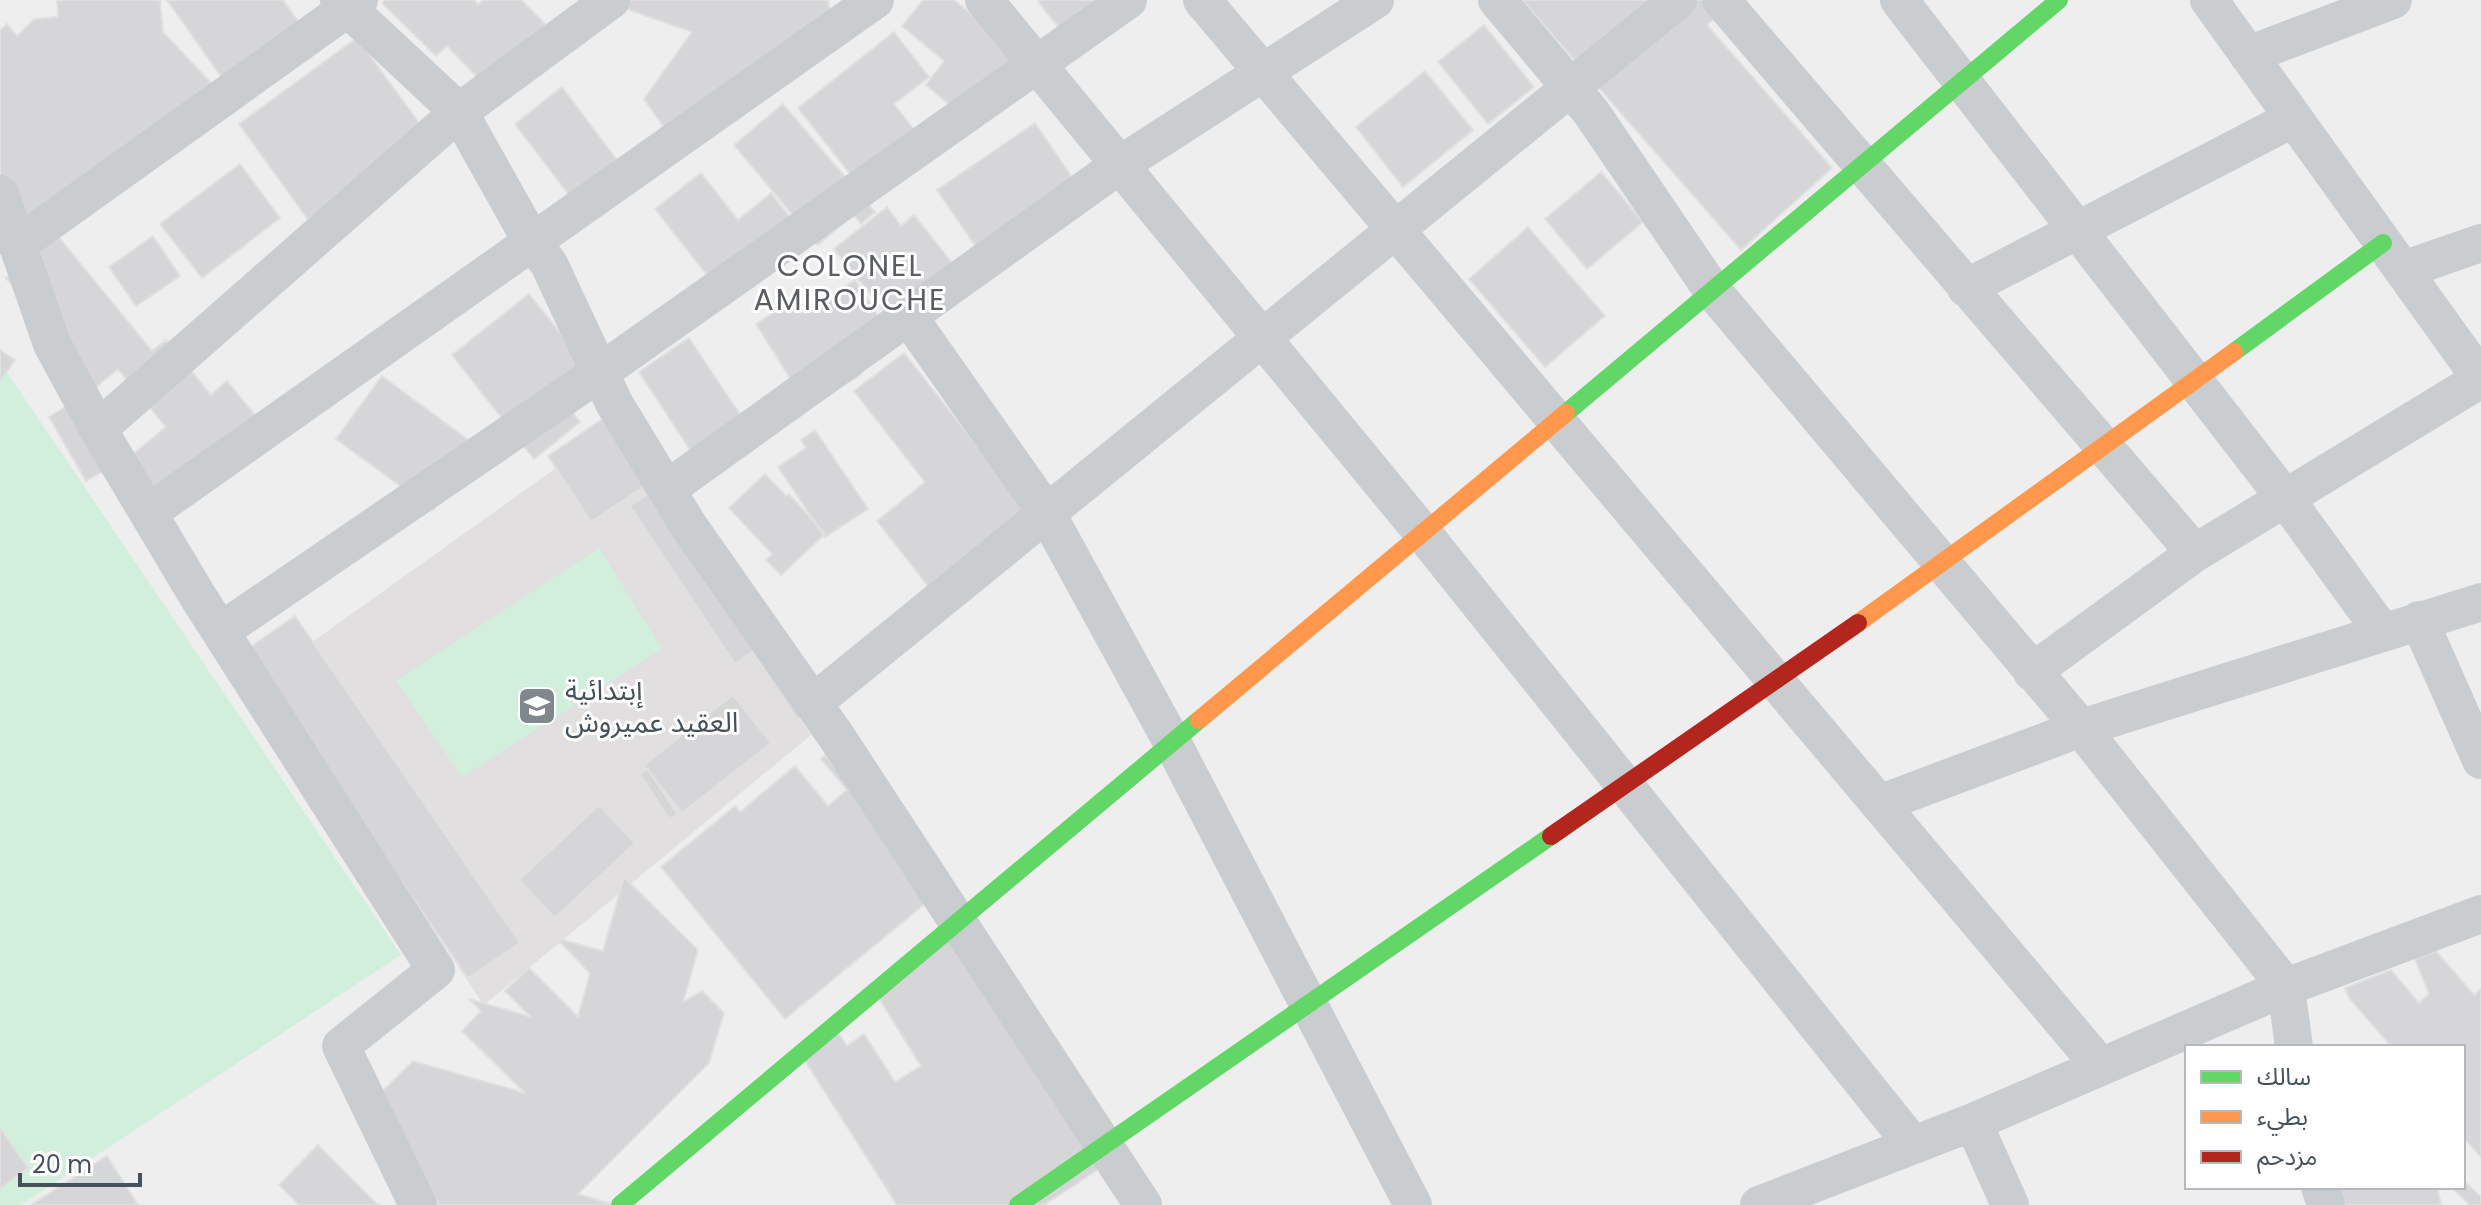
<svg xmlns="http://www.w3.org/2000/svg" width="2481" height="1205" viewBox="0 0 2481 1205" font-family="Poppins,'Noto Sans Arabic',sans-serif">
<rect width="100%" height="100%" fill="#efeeee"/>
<!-- education -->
<path fill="#e1dfe0" d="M 608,431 L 811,735 L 484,1005 L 263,677 Z"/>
<!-- green -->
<path fill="#d1efdc" d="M 2,365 L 401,955 L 21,1205 L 0,1205 L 0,366 Z
M 599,548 L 662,649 L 462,777 L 396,681 Z"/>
<!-- building -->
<path fill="#d6d6d8" stroke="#e0e0e1" stroke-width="2" d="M 57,0 L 160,0 L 163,32 L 213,85 L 75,217 L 0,219 L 0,30 L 7,24 L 17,36 L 34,19 L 58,17 Z
M 167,0 L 283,0 L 302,27 L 225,82 Z
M 385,0 L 474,0 L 478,5 L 483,0 L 521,0 L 549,28 L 489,89 L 447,46 L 436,56 L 382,3 Z
M 602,0 L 828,0 L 835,39 L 679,149 L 644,99 L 692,32 Z
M 923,0 L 954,0 L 1025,58 L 972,123 L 926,85 L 944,61 L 902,26 Z
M 1037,0 L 1103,0 L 1062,32 Z
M 1522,0 L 1727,0 L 1731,4 L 1707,25 L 1832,168 L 1741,250 Z
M 1484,25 L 1534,87 L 1488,124 L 1438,62 Z
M 894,32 L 929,77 L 894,104 L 927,146 L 866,194 L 798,108 Z
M 357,38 L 428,135 L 309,221 L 239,124 Z
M 1425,71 L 1473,130 L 1403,187 L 1356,127 Z
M 562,87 L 632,180 L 585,216 L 515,124 Z
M 783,104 L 875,212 L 861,224 L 853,214 L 818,245 L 734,145 Z
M 1035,123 L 1087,199 L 989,266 L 937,190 Z
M 240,164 L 280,218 L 202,278 L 160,224 Z
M 1601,172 L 1643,222 L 1587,269 L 1545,219 Z
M 701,173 L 738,220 L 771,193 L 807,239 L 729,303 L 655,209 Z
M 887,207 L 901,226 L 914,215 L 973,289 L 908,341 L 834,249 Z
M 1528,227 L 1605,316 L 1545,367 L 1469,279 Z
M 57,235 L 152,351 L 166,340 L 211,395 L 227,381 L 268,431 L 158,523 L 114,470 L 166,427 L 118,369 L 95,388 L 6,278 Z
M 153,236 L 180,276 L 136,306 L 109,267 Z
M 855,280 L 891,336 L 853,361 L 861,374 L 809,408 L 756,324 L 795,299 L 804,313 Z
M 529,294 L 598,380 L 567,405 L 580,422 L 534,459 L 452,355 Z
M 689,338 L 757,440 L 706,474 L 639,372 Z
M 0,350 L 15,360 L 0,381 Z
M 904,353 L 1044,531 L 946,609 L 877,521 L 925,482 L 854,391 Z
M 382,376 L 479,448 L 433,510 L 336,439 Z
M 86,394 L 124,459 L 86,481 L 49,417 Z
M 604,418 L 648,484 L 591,522 L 548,456 Z
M 815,430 L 868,509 L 825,537 L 778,467 L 806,448 L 801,440 Z
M 765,474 L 786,496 L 789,494 L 825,534 L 781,575 L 766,560 L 772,554 L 729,508 Z
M 667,481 L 817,707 L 797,719 L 752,652 L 735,664 L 630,506 Z
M 295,616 L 520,943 L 468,978 L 243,652 Z
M 733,695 L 771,743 L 682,813 L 644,765 Z
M 825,755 L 938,893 L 785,1019 L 661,867 L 735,806 L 740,812 L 795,766 L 828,806 L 847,790 L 821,759 Z
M 648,769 L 677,814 L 669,819 L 640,774 Z
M 599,805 L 635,843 L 555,918 L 519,880 Z
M 624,877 L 698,950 L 683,1002 L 702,991 L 724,1013 L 709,1063 L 578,1194 L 615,1205 L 439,1205 L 377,1097 L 413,1061 L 525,1093 L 462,1031 L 481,1011 L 469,999 L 531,1017 L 505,991 L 529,968 L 578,1017 L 590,973 L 556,938 L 603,951 Z
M 951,937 L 1099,1169 L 1044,1205 L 897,1205 L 800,1053 L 836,1029 L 847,1046 L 864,1034 L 895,1082 L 921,1066 L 878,997 Z
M 2436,951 L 2474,995 L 2481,989 L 2481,1157 L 2463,1137 L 2463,1047 L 2392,1047 L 2349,998 L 2345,988 L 2391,970 L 2419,1003 L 2429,994 L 2415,959 Z
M 0,1128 L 28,1168 L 0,1189 Z
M 318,1145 L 378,1205 L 299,1205 L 279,1185 Z
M 107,1156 L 138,1205 L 31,1205 Z
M 2463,1180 L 2481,1197 L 2481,1205 L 2470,1205 L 2451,1187 L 2463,1187 Z
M 2333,1187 L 2442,1187 L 2438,1191 L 2441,1205 L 2337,1205 Z"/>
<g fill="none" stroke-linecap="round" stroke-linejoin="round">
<!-- street -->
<path stroke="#cacdcf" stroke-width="38" d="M 339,0 L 459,112 L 532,242 L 549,264 L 614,403 L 688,525 L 836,736 L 1143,1205
M 984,0 L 1422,532 L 1913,1145
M 1202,0 L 2101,1067
M 1497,0 L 1591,112 L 1712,290 L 2081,728 L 2286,987 L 2294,1047
M 1721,0 L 2195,553
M 1899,0 L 2285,498 L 2383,633
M 2209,0 L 2481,379
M 2248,55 L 2393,0
M 0,194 L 52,344 L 98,429 L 197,595 L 436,970 L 341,1046 L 418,1205
M 17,245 L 359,0
M 2403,270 L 2481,243
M 1966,288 L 2294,118
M 908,316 L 1046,512 L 1172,742 L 1413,1205
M 98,429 L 459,112 L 611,0
M 667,489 L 1118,166 L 1375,0
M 148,513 L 875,0
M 2419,620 L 2481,760
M 221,631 L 599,373 L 1128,0
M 2032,672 L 2195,553 L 2481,379
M 813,703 L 1678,0
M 1879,804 L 2081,728 L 2481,602
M 1973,1122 L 2010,1205
M 2320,1187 L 2326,1205
M 1759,1205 L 1973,1122 L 2286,987 L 2481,914"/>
<!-- fast -->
<path stroke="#63d668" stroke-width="18" d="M 2234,352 L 2383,243
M 1566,413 L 2059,0
M 620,1205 L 1199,720
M 1018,1205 L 1551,836"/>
<!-- slow -->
<path stroke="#ff974d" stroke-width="18" d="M 1858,623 L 2234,352
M 1199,720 L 1566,413"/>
<!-- jam -->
<path stroke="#b3261e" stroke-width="18" d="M 1551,836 L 1858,623"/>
</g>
<!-- icons -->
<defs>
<g id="school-square" transform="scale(2)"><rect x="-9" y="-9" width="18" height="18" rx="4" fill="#80888e" stroke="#fff"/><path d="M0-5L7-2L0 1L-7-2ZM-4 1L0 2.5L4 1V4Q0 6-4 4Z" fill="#fff"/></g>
</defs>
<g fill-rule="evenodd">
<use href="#school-square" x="537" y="706"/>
</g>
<g text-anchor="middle" stroke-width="6" stroke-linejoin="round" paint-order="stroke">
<!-- poi labels -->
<g font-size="28" fill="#45515b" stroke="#fff" text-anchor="start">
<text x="565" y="700">إبتدائية<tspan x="565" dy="32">العقيد عميروش</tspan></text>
</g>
<!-- neighbourhood labels -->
<g font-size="30" letter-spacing="2" fill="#5a5e62" stroke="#fff">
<text x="850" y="276">COLONEL<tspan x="850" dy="34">AMIROUCHE</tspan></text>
</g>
</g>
<!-- legend -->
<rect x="2185" y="1045" width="280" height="144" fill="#ffffff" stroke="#b5b9bd" stroke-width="2"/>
<rect x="2201" y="1071" width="40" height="12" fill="#63d668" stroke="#b5b9bd" stroke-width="2"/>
<text x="2257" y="1085" font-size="24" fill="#45515b">سالك</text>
<rect x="2201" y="1111" width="40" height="12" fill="#ff974d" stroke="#b5b9bd" stroke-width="2"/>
<text x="2257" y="1125" font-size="24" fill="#45515b">بطيء</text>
<rect x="2201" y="1151" width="40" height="12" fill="#b3261e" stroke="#b5b9bd" stroke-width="2"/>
<text x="2257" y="1165" font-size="24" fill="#45515b">مزدحم</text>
<!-- scale -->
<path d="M20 1173v12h120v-12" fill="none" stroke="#45515b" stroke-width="4"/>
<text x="32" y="1173" font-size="24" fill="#45515b" stroke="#ffffff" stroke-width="6" paint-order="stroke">20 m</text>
</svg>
